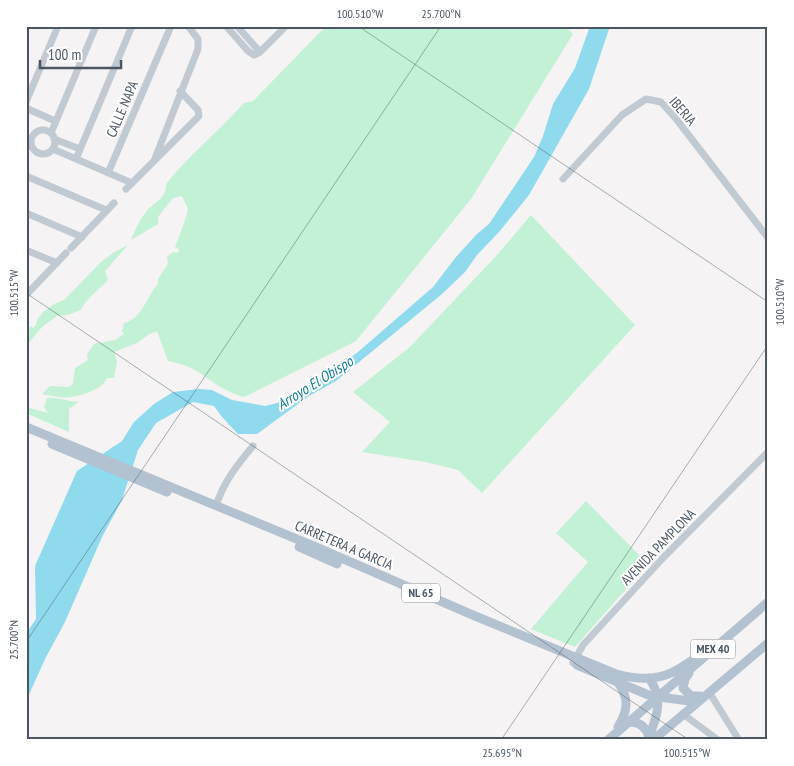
<svg xmlns="http://www.w3.org/2000/svg" width="794" height="766" viewBox="0 0 794 766" font-family="'PT Sans Narrow',sans-serif">
<rect width="100%" height="100%" fill="#f5f3f3"/>
<!-- green -->
<path fill="#c3f1d5" d="M 326,26 L 565,26 L 573,34 L 471,199 L 356,341 L 244,397 C 224,392 211,380 195,370 C 186,365 177,363 168,361 L 157,331 L 148,335 L 137,343 L 114,352 L 117,361 L 114,378 L 107,378 C 102,390 82,395 71,397 C 63,399 50,395 42,394 L 50,386 L 69,387 L 73,384 L 75,368 L 88,360 L 87,354 L 94,344 L 115,340 L 124,334 L 122,331 L 124,323 C 143,318 146,297 158,284 L 158,279 L 168,264 L 167,257 L 173,252 L 178,253 L 179,249 L 175,247 L 185,221 L 188,209 L 182,196 L 173,198 L 158,217 L 158,224 L 131,240 C 135,230 139,221 146,212 C 153,203 168,197 166,184 C 189,155 219,131 244,103 L 253,101 Z
M 531,215 L 635,325 L 482,493 L 458,470 L 426,462 L 362,452 L 390,422 L 353,392 L 410,347 L 498,254 Z
M 128,245 L 105,271 L 108,280 C 99,290 87,297 81,310 L 67,315 L 57,316 L 43,326 L 26,346 C 26,338 29,333 30,326 L 33,328 L 36,325 L 37,320 L 43,312 L 54,304 L 64,300 L 101,262 L 113,253 Z
M 47,398 C 58,397 68,402 79,402 L 69,409 L 69,432 L 26,413 L 26,407 L 48,413 L 44,407 Z
M 586,501 L 648,564 L 575,647 L 531,629 L 588,562 L 556,533 Z"/>
<!-- water -->
<path fill="#90daee" d="M 590,26 L 610,26 L 589,89 L 529,195 L 499,232 L 477,255 L 465,272 L 442,294 L 336,381 L 309,396 L 257,434 L 238,434 L 222,417 L 214,406 L 193,402 L 156,423 L 138,450 L 122,500 L 102,537 L 65,622 L 46,657 L 26,701 L 26,634 L 36,619 L 35,566 L 77,471 L 122,441 L 134,422 L 154,404 L 173,392 L 199,389 L 212,390 L 232,400 L 265,406 L 277,403 L 320,379 L 358,352 L 433,287 L 456,257 L 477,234 L 489,224 L 534,157 L 543,136 L 553,104 L 575,68 Z"/>
<g fill="none" stroke-linecap="round" stroke-linejoin="round">
<!-- minor -->
<path stroke="#c1cad2" stroke-width="7" d="M 226,26 L 248,51 L 254,55 L 260,52 L 286,26
M 237,26 L 260,52
M 26,102 L 58,26
M 26,108 L 55,121
M31 142a12 12 0 1 1 24 0a12 12 0 1 1-24 0Z
M 51,133 L 96,26
M 54,139 L 80,149
M 53,149 L 132,183
M 76,159 L 132,26
M 154,161 L 198,49 L 198,39 L 188,26
M 108,173 L 171,26
M 26,176 L 106,210
M 563,179 L 622,115 L 646,99 L 661,102 L 677,120 L 768,238
M 126,189 L 199,116 L 198,110 L 180,91
M 26,213 L 82,237
M 71,248 L 114,203
M 26,250 L 57,263
M 26,295 L 66,253
M 216,506 C 223,483 237,465 253,446
M 573,663 L 583,645 L 662,559 L 768,452
M 709,692 L 739,740
M 683,714 L 718,740"/>
<!-- major -->
<path stroke="#b3c2d1" stroke-width="9" d="M 26,427 L 316,547 L 475,616 L 616,674 C 634,679 655,681 673,672 C 685,666 694,657 707,654
M 52,444 L 167,492
M 299,547 L 337,564
M 577,665 L 651,696 L 698,702
M 689,673 L 685,679 L 683,688 L 691,696 L 700,696
M 649,678 C 663,697 658,716 649,736
M 627,723 C 638,720 645,726 649,736 L 648,740
M 618,727 C 627,712 630,700 619,684
M 608,740 L 768,602
M 653,740 L 768,643"/>
</g>
<!-- ticks -->
<path fill="none" stroke="#4a5661" stroke-width="1" stroke-opacity="0.45" d="M 358,26 L 768,302M 26,293 L 689,740M 26,642 L 441,26M 501,740 L 768,345"/>
<g text-anchor="middle" stroke-width="4" stroke-linejoin="round" paint-order="stroke">
<!-- shield labels -->
<g fill="#fff" stroke="#808990" stroke-width="1">
<rect x="402" y="583.5" width="38" height="19" rx="4"/>
<rect x="690.5" y="639.5" width="45" height="19" rx="4"/>
</g>
<g font-size="12" font-weight="bold" fill="#4a5661">
<text x="421" y="597">NL 65</text>
<text x="713" y="653">MEX 40</text>
</g>
<!-- street labels -->
<g font-size="14" fill="#4a5661" stroke="#fff">
<text transform="translate(122 109) rotate(-67)" y="5">CALLE NAPA</text>
<text transform="translate(683 111) rotate(49)" y="5">IBERIA</text>
<text transform="translate(344 545) rotate(23)" y="5">CARRETERA A GARCIA</text>
<text transform="translate(658 547) rotate(-46)" y="5">AVENIDA PAMPLONA</text>
</g>
<!-- water labels -->
<g font-size="15" font-style="italic" fill="#0c7c9b" stroke="#fff">
<text transform="translate(315 383) rotate(-32)" y="5">Arroyo El Obispo</text>
</g>
</g>
<!-- border -->
<rect width="794" height="766" fill="none" stroke="#ffffff" stroke-width="55"/>
<!-- scale -->
<path d="M40 60v8h81v-8" fill="none" stroke="#4a5661" stroke-width="2.5"/>
<text x="48" y="60" font-size="15" fill="#4a5661" stroke="#ffffff" stroke-width="4" paint-order="stroke">100 m</text>
<rect x="28" y="28" width="738" height="710" fill="none" stroke="#4a5661" stroke-width="2"/>
<g font-size="12" text-anchor="middle" fill="#4a5661">
<text x="360" y="18">100.510°W</text>
<text x="441" y="18">25.700°N</text>
<text transform="translate(14 293) rotate(-90)" y="4">100.515°W</text>
<text transform="translate(780 302) rotate(-90)" y="4">100.510°W</text>
<text transform="translate(14 640) rotate(-90)" y="4">25.700°N</text>
<text x="502" y="757">25.695°N</text>
<text x="687" y="757">100.515°W</text>
</g>
</svg>
